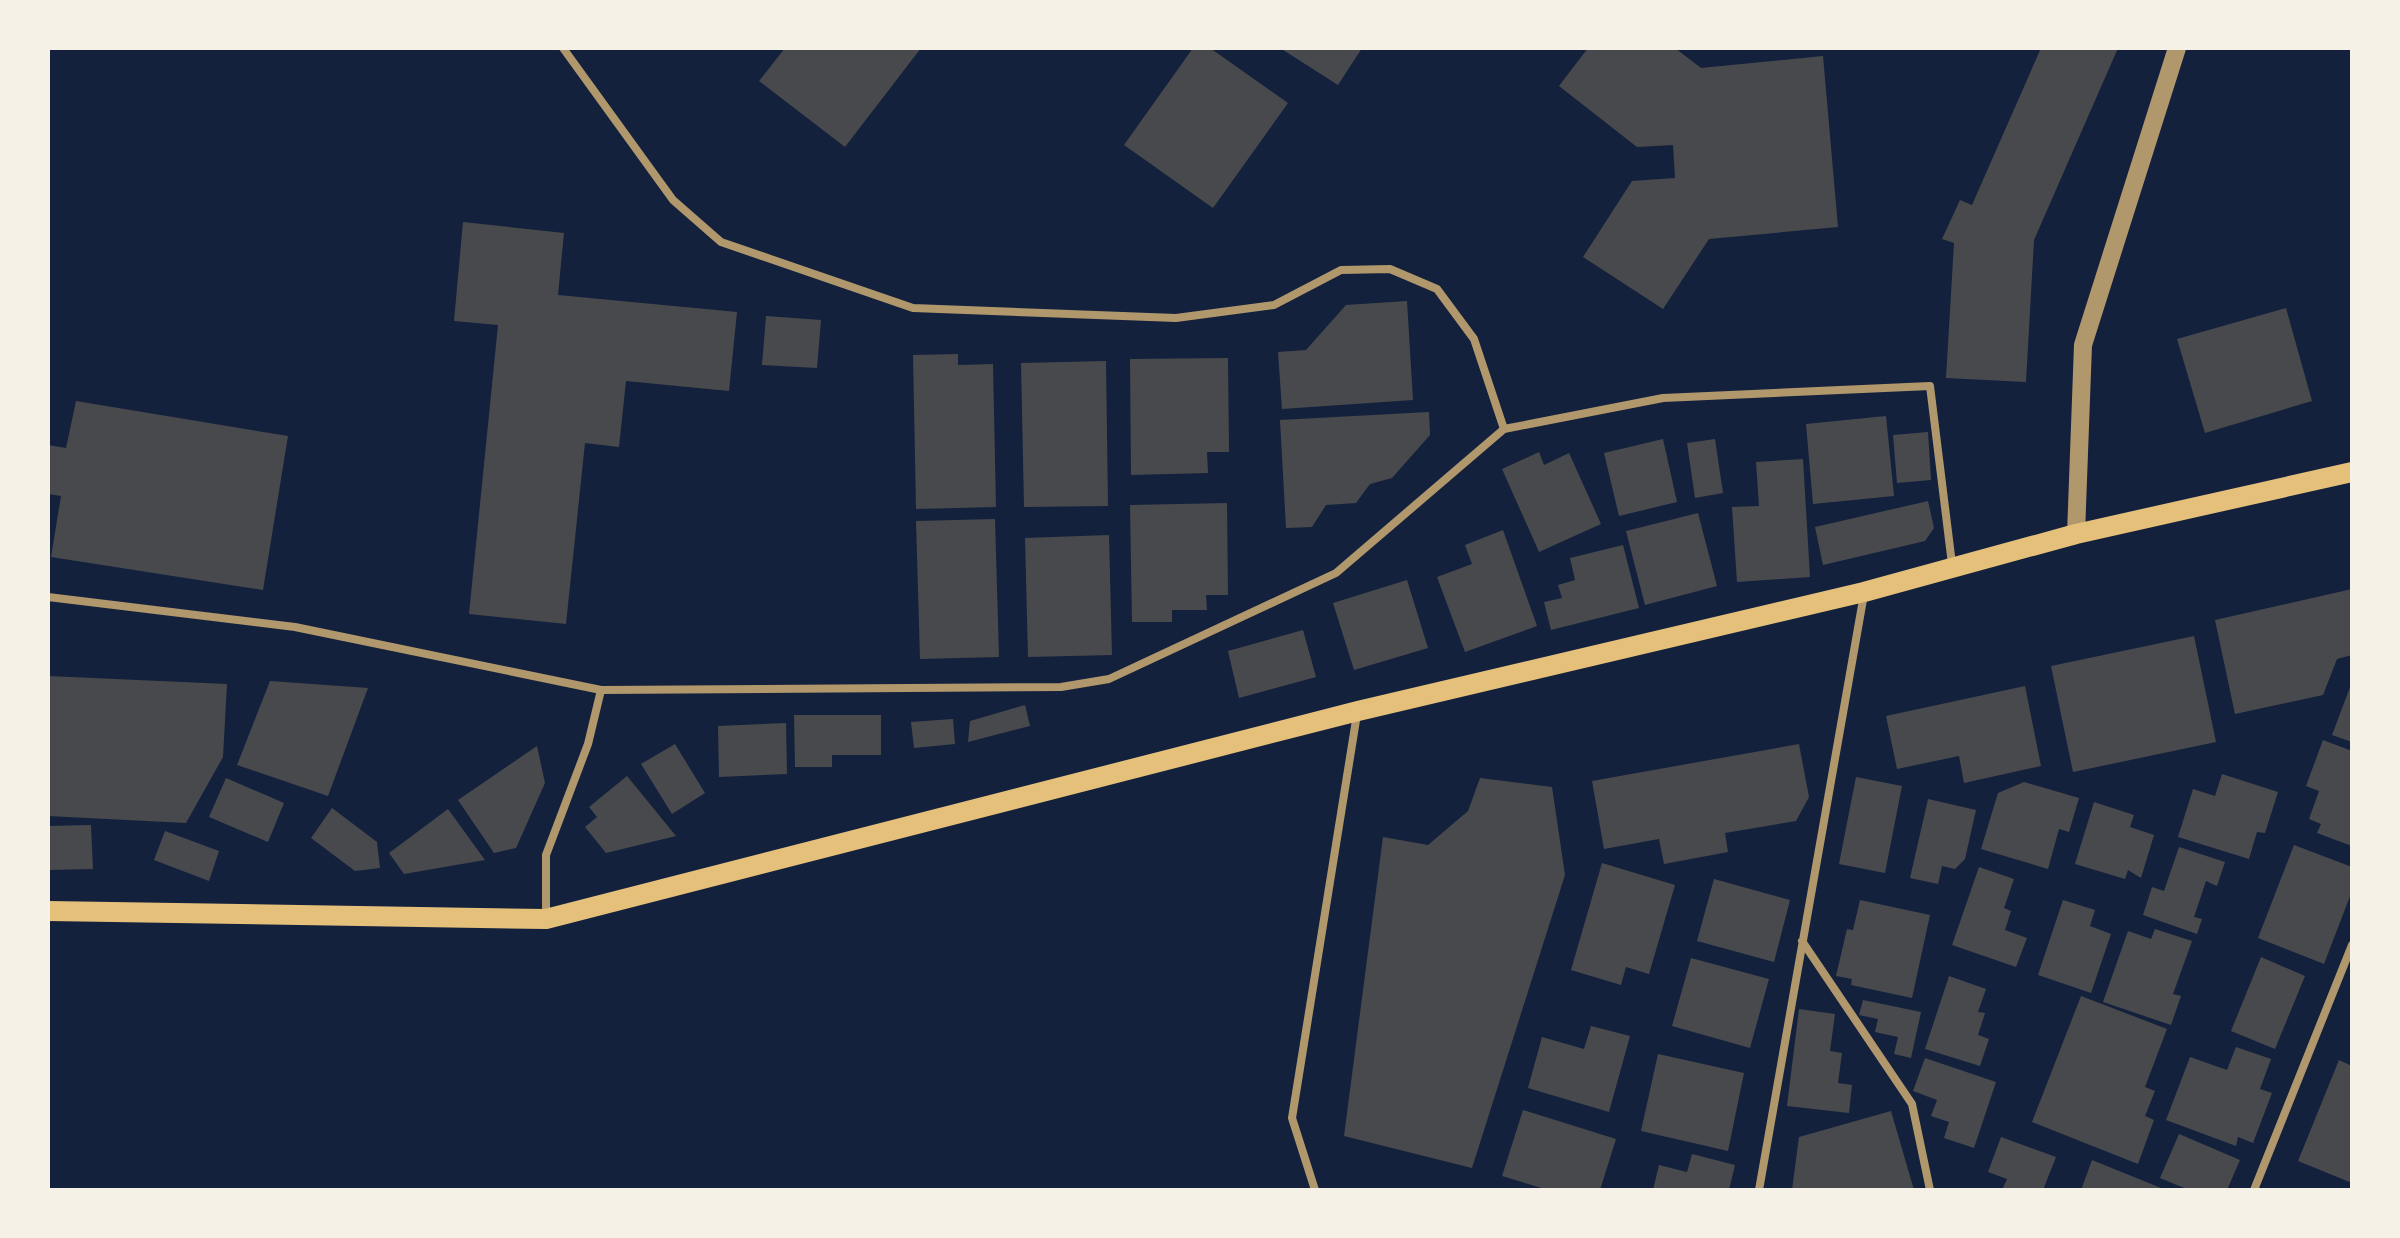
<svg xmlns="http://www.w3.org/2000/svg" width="2400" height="1238" viewBox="0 0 2400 1238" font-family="'PT Sans',sans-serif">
<rect width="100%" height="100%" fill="#14213d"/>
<!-- building -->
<path fill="#48494c" d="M 785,48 L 921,48 L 845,147 L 759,81 Z
M 1193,48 L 1210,48 L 1288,103 L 1213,208 L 1124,145 Z
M 1280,48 L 1362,48 L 1338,85 Z
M 1588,48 L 1675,48 L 1701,68 L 1823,56 L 1838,227 L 1709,239 L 1663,309 L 1583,257 L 1632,181 L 1675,178 L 1673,145 L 1637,147 L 1559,86 Z
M 2041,48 L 2118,48 L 2034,240 L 2026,382 L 1946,378 L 1954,243 L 1942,239 L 1960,200 L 1972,205 Z
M 463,222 L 564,233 L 558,295 L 737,312 L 729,391 L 626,381 L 619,447 L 585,443 L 566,624 L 469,614 L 498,325 L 454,321 Z
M 1407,301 L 1413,400 L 1282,409 L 1278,352 L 1306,350 L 1346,305 Z
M 2286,308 L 2312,401 L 2205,433 L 2177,339 Z
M 766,316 L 821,320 L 817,368 L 762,365 Z
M 958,354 L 958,365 L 993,364 L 996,507 L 916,509 L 913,355 Z
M 1228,358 L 1229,452 L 1207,452 L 1208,473 L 1131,475 L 1130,359 Z
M 1106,361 L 1108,506 L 1024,507 L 1021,363 Z
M 76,401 L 288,436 L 263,590 L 51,557 L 61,496 L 48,494 L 48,445 L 66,448 Z
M 1429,412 L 1430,435 L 1392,478 L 1370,484 L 1356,503 L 1326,505 L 1312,527 L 1286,528 L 1280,420 Z
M 1886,416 L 1894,496 L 1813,504 L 1806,424 Z
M 1928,432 L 1931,480 L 1897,483 L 1893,435 Z
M 1663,439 L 1677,502 L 1619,516 L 1604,453 Z
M 1715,439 L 1723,493 L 1695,498 L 1687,443 Z
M 1539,452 L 1544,465 L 1569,453 L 1601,524 L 1539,552 L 1502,469 Z
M 1803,459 L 1810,577 L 1737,582 L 1732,507 L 1759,506 L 1756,462 Z
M 1928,501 L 1934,528 L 1925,541 L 1823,565 L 1815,527 Z
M 1227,503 L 1228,595 L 1206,595 L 1207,610 L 1172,610 L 1172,622 L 1132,622 L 1130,505 Z
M 1698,513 L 1717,586 L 1645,605 L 1626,531 Z
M 995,519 L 999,657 L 920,659 L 916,521 Z
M 1503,530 L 1537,626 L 1465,652 L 1437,577 L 1472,564 L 1465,545 Z
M 1109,535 L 1112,655 L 1028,657 L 1025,538 Z
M 1623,545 L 1639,608 L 1551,630 L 1544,602 L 1562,598 L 1558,585 L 1575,580 L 1570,558 Z
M 1407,580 L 1428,648 L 1354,670 L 1333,603 Z
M 2352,589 L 2352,655 L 2337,659 L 2323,695 L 2235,714 L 2215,620 Z
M 1303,630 L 1316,677 L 1239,698 L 1228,651 Z
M 2194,636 L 2216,742 L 2073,772 L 2051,666 Z
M 48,676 L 227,684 L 223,757 L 186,823 L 48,816 Z
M 270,681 L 368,688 L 328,796 L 237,765 Z
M 2352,682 L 2352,742 L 2332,735 Z
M 2025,686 L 2041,766 L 1964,783 L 1959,756 L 1897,769 L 1886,716 Z
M 1025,705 L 1030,726 L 968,742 L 970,721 Z
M 794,715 L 881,715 L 881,755 L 832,755 L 832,767 L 795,767 Z
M 953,719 L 955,744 L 914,748 L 911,722 Z
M 786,723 L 787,774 L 719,777 L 718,726 Z
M 2323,740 L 2352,751 L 2352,846 L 2317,833 L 2321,824 L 2309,819 L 2319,791 L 2306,786 Z
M 675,744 L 705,793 L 672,814 L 641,764 Z
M 1799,744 L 1809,797 L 1796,821 L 1725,833 L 1728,852 L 1664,864 L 1659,839 L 1604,849 L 1592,781 Z
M 537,746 L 545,783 L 516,848 L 494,853 L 458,800 Z
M 2222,774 L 2278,792 L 2265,833 L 2257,832 L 2249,859 L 2178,837 L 2193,789 L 2215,796 Z
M 627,776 L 676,836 L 606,853 L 585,827 L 597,817 L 589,807 Z
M 1856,777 L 1902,786 L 1885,873 L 1839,864 Z
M 226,778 L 284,803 L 268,842 L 209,817 Z
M 1480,778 L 1552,787 L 1565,875 L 1472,1168 L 1344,1136 L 1383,837 L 1428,845 L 1468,811 Z
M 2024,782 L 2079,798 L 2069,832 L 2059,829 L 2048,869 L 1981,849 L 1998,793 Z
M 1928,799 L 1976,810 L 1965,859 L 1955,869 L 1942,866 L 1938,884 L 1910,878 Z
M 2094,802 L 2134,815 L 2130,827 L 2154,835 L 2141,878 L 2128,870 L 2125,879 L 2075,864 Z
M 332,808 L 377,842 L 380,868 L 355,871 L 311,838 Z
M 448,809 L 485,860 L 404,874 L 389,853 Z
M 91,825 L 93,869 L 48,870 L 48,826 Z
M 165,831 L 219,851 L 209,881 L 154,860 Z
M 2294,845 L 2352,867 L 2352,891 L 2324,964 L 2258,938 Z
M 2179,847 L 2225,862 L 2217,886 L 2206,881 L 2194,917 L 2202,919 L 2197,934 L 2143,915 L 2152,887 L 2164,891 Z
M 1602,863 L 1675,885 L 1649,974 L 1626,967 L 1621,985 L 1571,970 Z
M 1979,867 L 2014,879 L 2004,908 L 2011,911 L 2005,930 L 2027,938 L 2016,967 L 1952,945 Z
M 1714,879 L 1790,900 L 1774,962 L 1697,941 Z
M 1860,900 L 1930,915 L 1912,998 L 1851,985 L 1852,979 L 1836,976 L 1847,929 L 1853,930 Z
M 2063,900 L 2095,910 L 2090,926 L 2111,934 L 2091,993 L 2038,975 Z
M 2155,929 L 2192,941 L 2173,994 L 2181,996 L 2171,1025 L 2103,1002 L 2128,931 L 2151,939 Z
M 2261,957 L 2305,976 L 2275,1049 L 2231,1031 Z
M 1691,958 L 1769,979 L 1750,1048 L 1672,1026 Z
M 1949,976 L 1986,989 L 1978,1012 L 1985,1013 L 1978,1035 L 1989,1039 L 1980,1066 L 1925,1049 Z
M 2081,996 L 2167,1029 L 2145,1087 L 2155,1091 L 2145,1116 L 2154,1120 L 2138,1164 L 2032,1122 Z
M 1863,1000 L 1921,1012 L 1911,1058 L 1894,1054 L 1898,1037 L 1875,1032 L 1878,1019 L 1859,1015 Z
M 1799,1009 L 1835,1014 L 1830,1051 L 1842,1053 L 1838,1083 L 1852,1085 L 1849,1113 L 1787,1106 Z
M 1591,1026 L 1630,1036 L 1609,1112 L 1528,1088 L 1542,1037 L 1584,1049 Z
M 2236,1047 L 2271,1059 L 2260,1089 L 2272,1093 L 2253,1143 L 2238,1137 L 2236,1146 L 2166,1120 L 2190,1057 L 2227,1070 Z
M 1658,1054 L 1744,1073 L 1728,1151 L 1641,1131 Z
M 1925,1058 L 1996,1082 L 1974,1148 L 1944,1138 L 1949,1122 L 1931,1116 L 1937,1100 L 1913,1091 Z
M 2339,1060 L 2352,1066 L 2352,1183 L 2298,1161 Z
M 1523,1110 L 1616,1139 L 1600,1190 L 1548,1190 L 1502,1176 Z
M 1891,1111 L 1914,1190 L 1792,1190 L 1799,1137 Z
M 2179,1134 L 2240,1160 L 2227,1190 L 2189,1190 L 2160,1178 Z
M 2001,1137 L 2056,1157 L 2043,1190 L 2002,1190 L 2007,1179 L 1988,1172 Z
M 1692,1154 L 1735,1165 L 1729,1190 L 1653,1190 L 1659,1165 L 1687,1172 Z
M 2092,1160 L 2166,1190 L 2081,1190 Z"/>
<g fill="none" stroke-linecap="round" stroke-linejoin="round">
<!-- service -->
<path stroke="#b1986c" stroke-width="8" d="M 563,48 L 673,200 L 721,242 L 913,308 L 1176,318 L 1274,305 L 1341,270 L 1390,269 L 1437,289 L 1474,339 L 1504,429
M 48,597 L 295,627 L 601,690 L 1061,687 L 1109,679 L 1336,573 L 1504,429 L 1663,398 L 1930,386 L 1952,564
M 546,915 L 546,855 L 588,744 L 601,690
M 1802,941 L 1912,1104 L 1930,1190
M 1315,1190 L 1292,1118 L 1357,714
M 1759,1190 L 1864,594
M 2254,1190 L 2352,945"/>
<!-- tertiary -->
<path stroke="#b1986c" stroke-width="18" d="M 2076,534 L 2083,345 L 2177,48"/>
<!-- secondary -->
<path stroke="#e5c07b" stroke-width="20" d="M 48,911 L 546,919 L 1358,711 L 1864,592 L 2076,534 L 2352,472"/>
</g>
<!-- border -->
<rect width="2400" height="1238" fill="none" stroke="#f6f1e7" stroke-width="100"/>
</svg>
